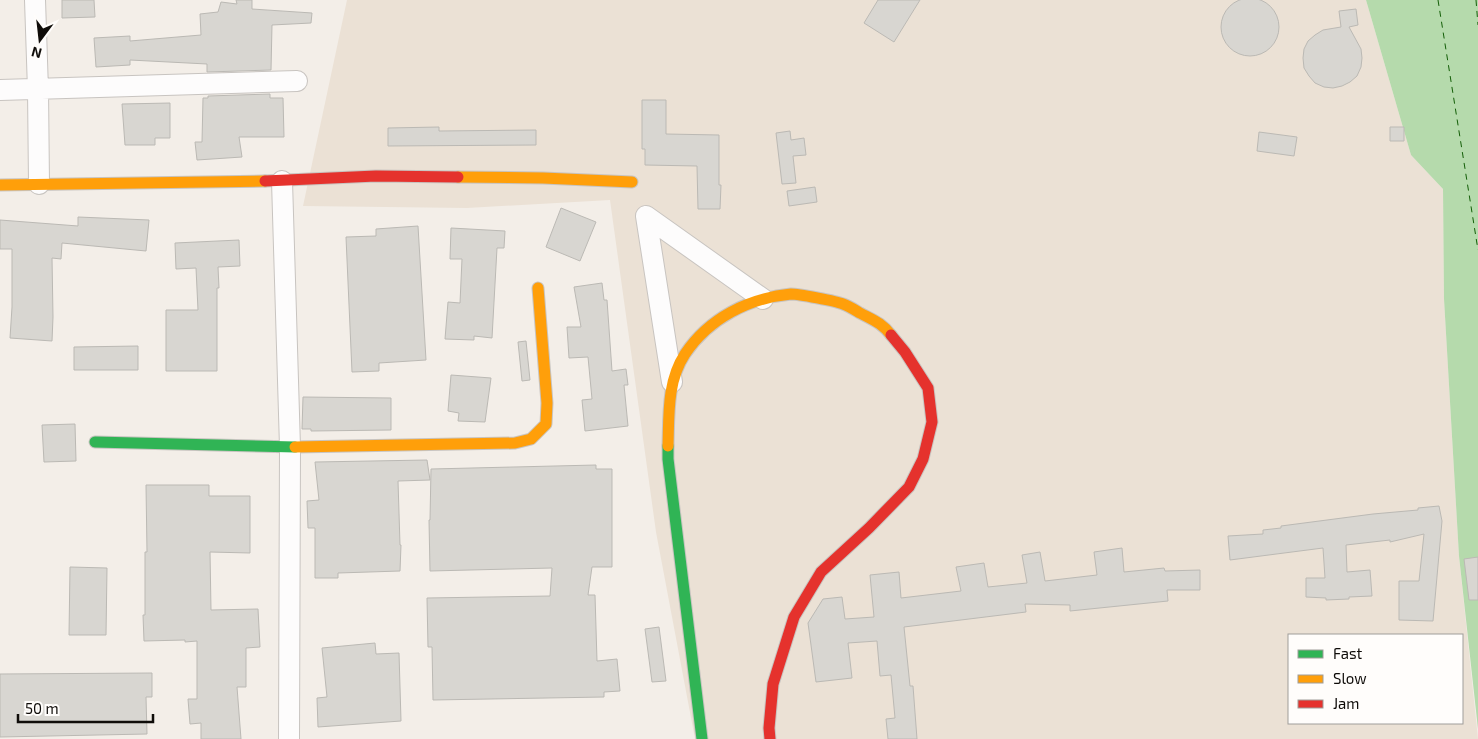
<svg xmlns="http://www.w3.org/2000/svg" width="1478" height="739" viewBox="0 0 1478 739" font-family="'Exo 2',sans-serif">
<rect width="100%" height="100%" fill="#f3eee8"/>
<!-- built -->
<path fill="#ebe1d5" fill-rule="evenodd" d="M 347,0 L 1366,0 L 1411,155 L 1443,189 L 1444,299 L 1459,556 L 1478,739 L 695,739 L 656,532 L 610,200 L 467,208 L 303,206 ZM 1289,635 L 1462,635 L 1462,723 L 1289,723 Z"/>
<!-- water -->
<path fill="#b5daac" d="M 1366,0 L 1478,0 L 1478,729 L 1459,556 L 1444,299 L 1443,189 L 1411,155 Z"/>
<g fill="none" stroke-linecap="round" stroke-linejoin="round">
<!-- ferry -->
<path stroke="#135e07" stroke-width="1" stroke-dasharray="6 5" stroke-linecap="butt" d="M 1438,0 L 1478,250
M 1476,0 L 1478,25"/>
</g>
<!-- building -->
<path fill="#d8d6d1" stroke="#bbb9b4" d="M1221 27a29 29 0 1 1 58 0a29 29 0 1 1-58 0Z
M 62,0 L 94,0 L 95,17 L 62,18 Z
M 236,0 L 252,0 L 252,9 L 312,13 L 311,23 L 272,25 L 271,70 L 207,72 L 207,64 L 130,60 L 130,65 L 96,67 L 94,38 L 130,36 L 130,41 L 201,35 L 200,14 L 218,12 L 221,2 L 237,4 Z
M 878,0 L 920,0 L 894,42 L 864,23 Z
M 1356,9 L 1358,25 L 1349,27 L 1361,49 L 1362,58 L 1361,67 L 1357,76 L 1350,82 L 1342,86 L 1333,88 L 1324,87 L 1315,83 L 1309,76 L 1304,68 L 1303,58 L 1304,49 L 1308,41 L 1315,35 L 1323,30 L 1341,27 L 1339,11 Z
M 270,94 L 270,98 L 283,98 L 284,137 L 239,137 L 242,157 L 197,160 L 195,142 L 202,142 L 203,98 L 208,98 L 208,96 Z
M 642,100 L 666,100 L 666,134 L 719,135 L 719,185 L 721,185 L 720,209 L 698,209 L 697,166 L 645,165 L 645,149 L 642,149 Z
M 170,103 L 170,138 L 155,138 L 155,145 L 125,145 L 122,104 Z
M 439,127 L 439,131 L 536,130 L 536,145 L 388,146 L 388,128 Z
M 1390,127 L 1404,127 L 1404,141 L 1390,141 Z
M 790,131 L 791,140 L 804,138 L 806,155 L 793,156 L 796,183 L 782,184 L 776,133 Z
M 1259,132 L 1297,137 L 1294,156 L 1257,151 Z
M 815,187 L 817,202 L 789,206 L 787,191 Z
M 561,208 L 596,222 L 580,261 L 546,247 Z
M 78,217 L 149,220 L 146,251 L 62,243 L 61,259 L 52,258 L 53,317 L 52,341 L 10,338 L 12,307 L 12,249 L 0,249 L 0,220 L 78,226 Z
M 418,226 L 426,360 L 379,363 L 379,371 L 352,372 L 346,237 L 376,236 L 376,229 Z
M 451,228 L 505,231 L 504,248 L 497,248 L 492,338 L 474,336 L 474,340 L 445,339 L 448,302 L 460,303 L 462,259 L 450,259 Z
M 239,240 L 240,266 L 218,267 L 219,288 L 217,288 L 217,371 L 166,371 L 166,310 L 198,310 L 196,268 L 176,269 L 175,243 Z
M 602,283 L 604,300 L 607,300 L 612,371 L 626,369 L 628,385 L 624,385 L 628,426 L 585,431 L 582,400 L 592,399 L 588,357 L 569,358 L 567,327 L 581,327 L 574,287 Z
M 526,341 L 530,380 L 522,381 L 518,342 Z
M 138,346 L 138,370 L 74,370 L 74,347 Z
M 451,375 L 491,378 L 485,422 L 458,421 L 459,413 L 448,411 Z
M 303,397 L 391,398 L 391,430 L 311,431 L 311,429 L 302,429 Z
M 75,424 L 76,461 L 44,462 L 42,425 Z
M 427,460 L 430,480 L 398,481 L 400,545 L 401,545 L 400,571 L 338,573 L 338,578 L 315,578 L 315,528 L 308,528 L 307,501 L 319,500 L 315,462 Z
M 596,465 L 596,469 L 612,469 L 612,567 L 592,567 L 588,595 L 595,595 L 597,661 L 617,659 L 620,691 L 604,692 L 604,697 L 433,700 L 432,647 L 428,647 L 427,598 L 550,596 L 552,568 L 430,571 L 429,520 L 430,520 L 431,469 Z
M 146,485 L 209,485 L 209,496 L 250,496 L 250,553 L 210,552 L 211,610 L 258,609 L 260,647 L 246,648 L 246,687 L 237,687 L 241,739 L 201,739 L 201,723 L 190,724 L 188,699 L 197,699 L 197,641 L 185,642 L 185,640 L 144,641 L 143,615 L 145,615 L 145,552 L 147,552 Z
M 1439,506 L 1442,521 L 1433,621 L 1399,620 L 1399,581 L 1419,581 L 1424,534 L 1390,542 L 1390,540 L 1346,545 L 1347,572 L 1370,570 L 1372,596 L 1349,597 L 1349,599 L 1326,600 L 1326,598 L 1306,597 L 1306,578 L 1325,578 L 1323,548 L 1230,560 L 1228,536 L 1263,534 L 1263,530 L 1281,528 L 1281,526 L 1373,514 L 1418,510 L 1418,508 Z
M 1122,548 L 1124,572 L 1164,568 L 1165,571 L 1200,570 L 1200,590 L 1167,590 L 1168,601 L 1070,611 L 1070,605 L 1025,604 L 1026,612 L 904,627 L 910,686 L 913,686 L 917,739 L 888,739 L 886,719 L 895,718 L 891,675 L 880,676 L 877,641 L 848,643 L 852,678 L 816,682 L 808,623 L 823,599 L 842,597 L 845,619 L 874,617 L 870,575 L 899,572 L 901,598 L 961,591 L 956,567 L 984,563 L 988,587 L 1027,583 L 1022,555 L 1040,552 L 1045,581 L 1097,575 L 1094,552 Z
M 1478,557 L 1478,600 L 1469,600 L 1464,559 Z
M 70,567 L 107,568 L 106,635 L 69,635 Z
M 659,627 L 666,681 L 652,682 L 645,629 Z
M 375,643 L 376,654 L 399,653 L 401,721 L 318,727 L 317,698 L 327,697 L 322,648 Z
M 152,673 L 152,697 L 146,697 L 147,734 L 0,737 L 0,674 Z"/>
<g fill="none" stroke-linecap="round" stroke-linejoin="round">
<!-- street casing -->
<g stroke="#c8c4c0" stroke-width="22">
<path id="street" d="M 35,0 L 38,90 L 39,184
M 0,90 L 297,81
M 282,181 L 290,447 L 289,739
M 646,216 L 672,382
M 646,216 L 763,299"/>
</g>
<!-- fast casing -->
<g stroke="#c8c4c0" stroke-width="13">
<path id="fast" d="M 95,442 L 295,447
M 668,446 L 668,459 L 702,739"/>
</g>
<!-- slow casing -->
<g stroke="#c8c4c0" stroke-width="13">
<path id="slow" d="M 458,177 L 543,178 L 632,182
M 0,185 L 265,181
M 668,446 C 669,415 667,381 685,354 C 709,318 749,298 791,294 C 798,294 836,301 843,304 C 849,306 855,310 860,313 C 873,320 882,323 891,335
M 295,447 L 515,443 L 531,439 L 546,424 L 547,403 L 538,288"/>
</g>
<!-- jam casing -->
<g stroke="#c8c4c0" stroke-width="13">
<path id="jam" d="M 265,181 L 376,176 L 458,177
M 770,739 L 769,728 L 773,684 L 794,617 L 821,572 L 869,528 L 909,487 L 923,459 L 932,422 L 928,388 L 905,352 L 891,335"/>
</g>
<!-- street -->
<use href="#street" stroke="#fdfcfc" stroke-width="20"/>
<!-- fast -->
<use href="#fast" stroke="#30b455" stroke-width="11"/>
<!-- slow -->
<use href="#slow" stroke="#ff9f0a" stroke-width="11"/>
<!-- jam -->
<use href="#jam" stroke="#e5322d" stroke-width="11"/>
</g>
<!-- legend -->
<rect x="1288" y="634" width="175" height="90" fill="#fffdfb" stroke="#9f9d9a"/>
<rect x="1298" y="650" width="25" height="8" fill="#30b455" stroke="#9f9d9a"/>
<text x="1333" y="659" font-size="15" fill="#0f0c09">Fast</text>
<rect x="1298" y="675" width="25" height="8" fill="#ff9f0a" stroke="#9f9d9a"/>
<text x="1333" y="684" font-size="15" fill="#0f0c09">Slow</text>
<rect x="1298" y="700" width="25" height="8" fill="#e5322d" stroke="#9f9d9a"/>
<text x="1333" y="709" font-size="15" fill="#0f0c09">Jam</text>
<!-- north arrow -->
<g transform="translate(40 40) rotate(195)" stroke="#fffdfb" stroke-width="4" paint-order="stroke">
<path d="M0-4L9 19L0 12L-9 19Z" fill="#0f0c09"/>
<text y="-8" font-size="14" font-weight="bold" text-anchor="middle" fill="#0f0c09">N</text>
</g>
<!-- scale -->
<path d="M18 714v8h135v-8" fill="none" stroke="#0f0c09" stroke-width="2.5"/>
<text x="25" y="714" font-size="15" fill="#0f0c09" stroke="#fffdfb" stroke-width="4" paint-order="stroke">50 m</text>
</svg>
